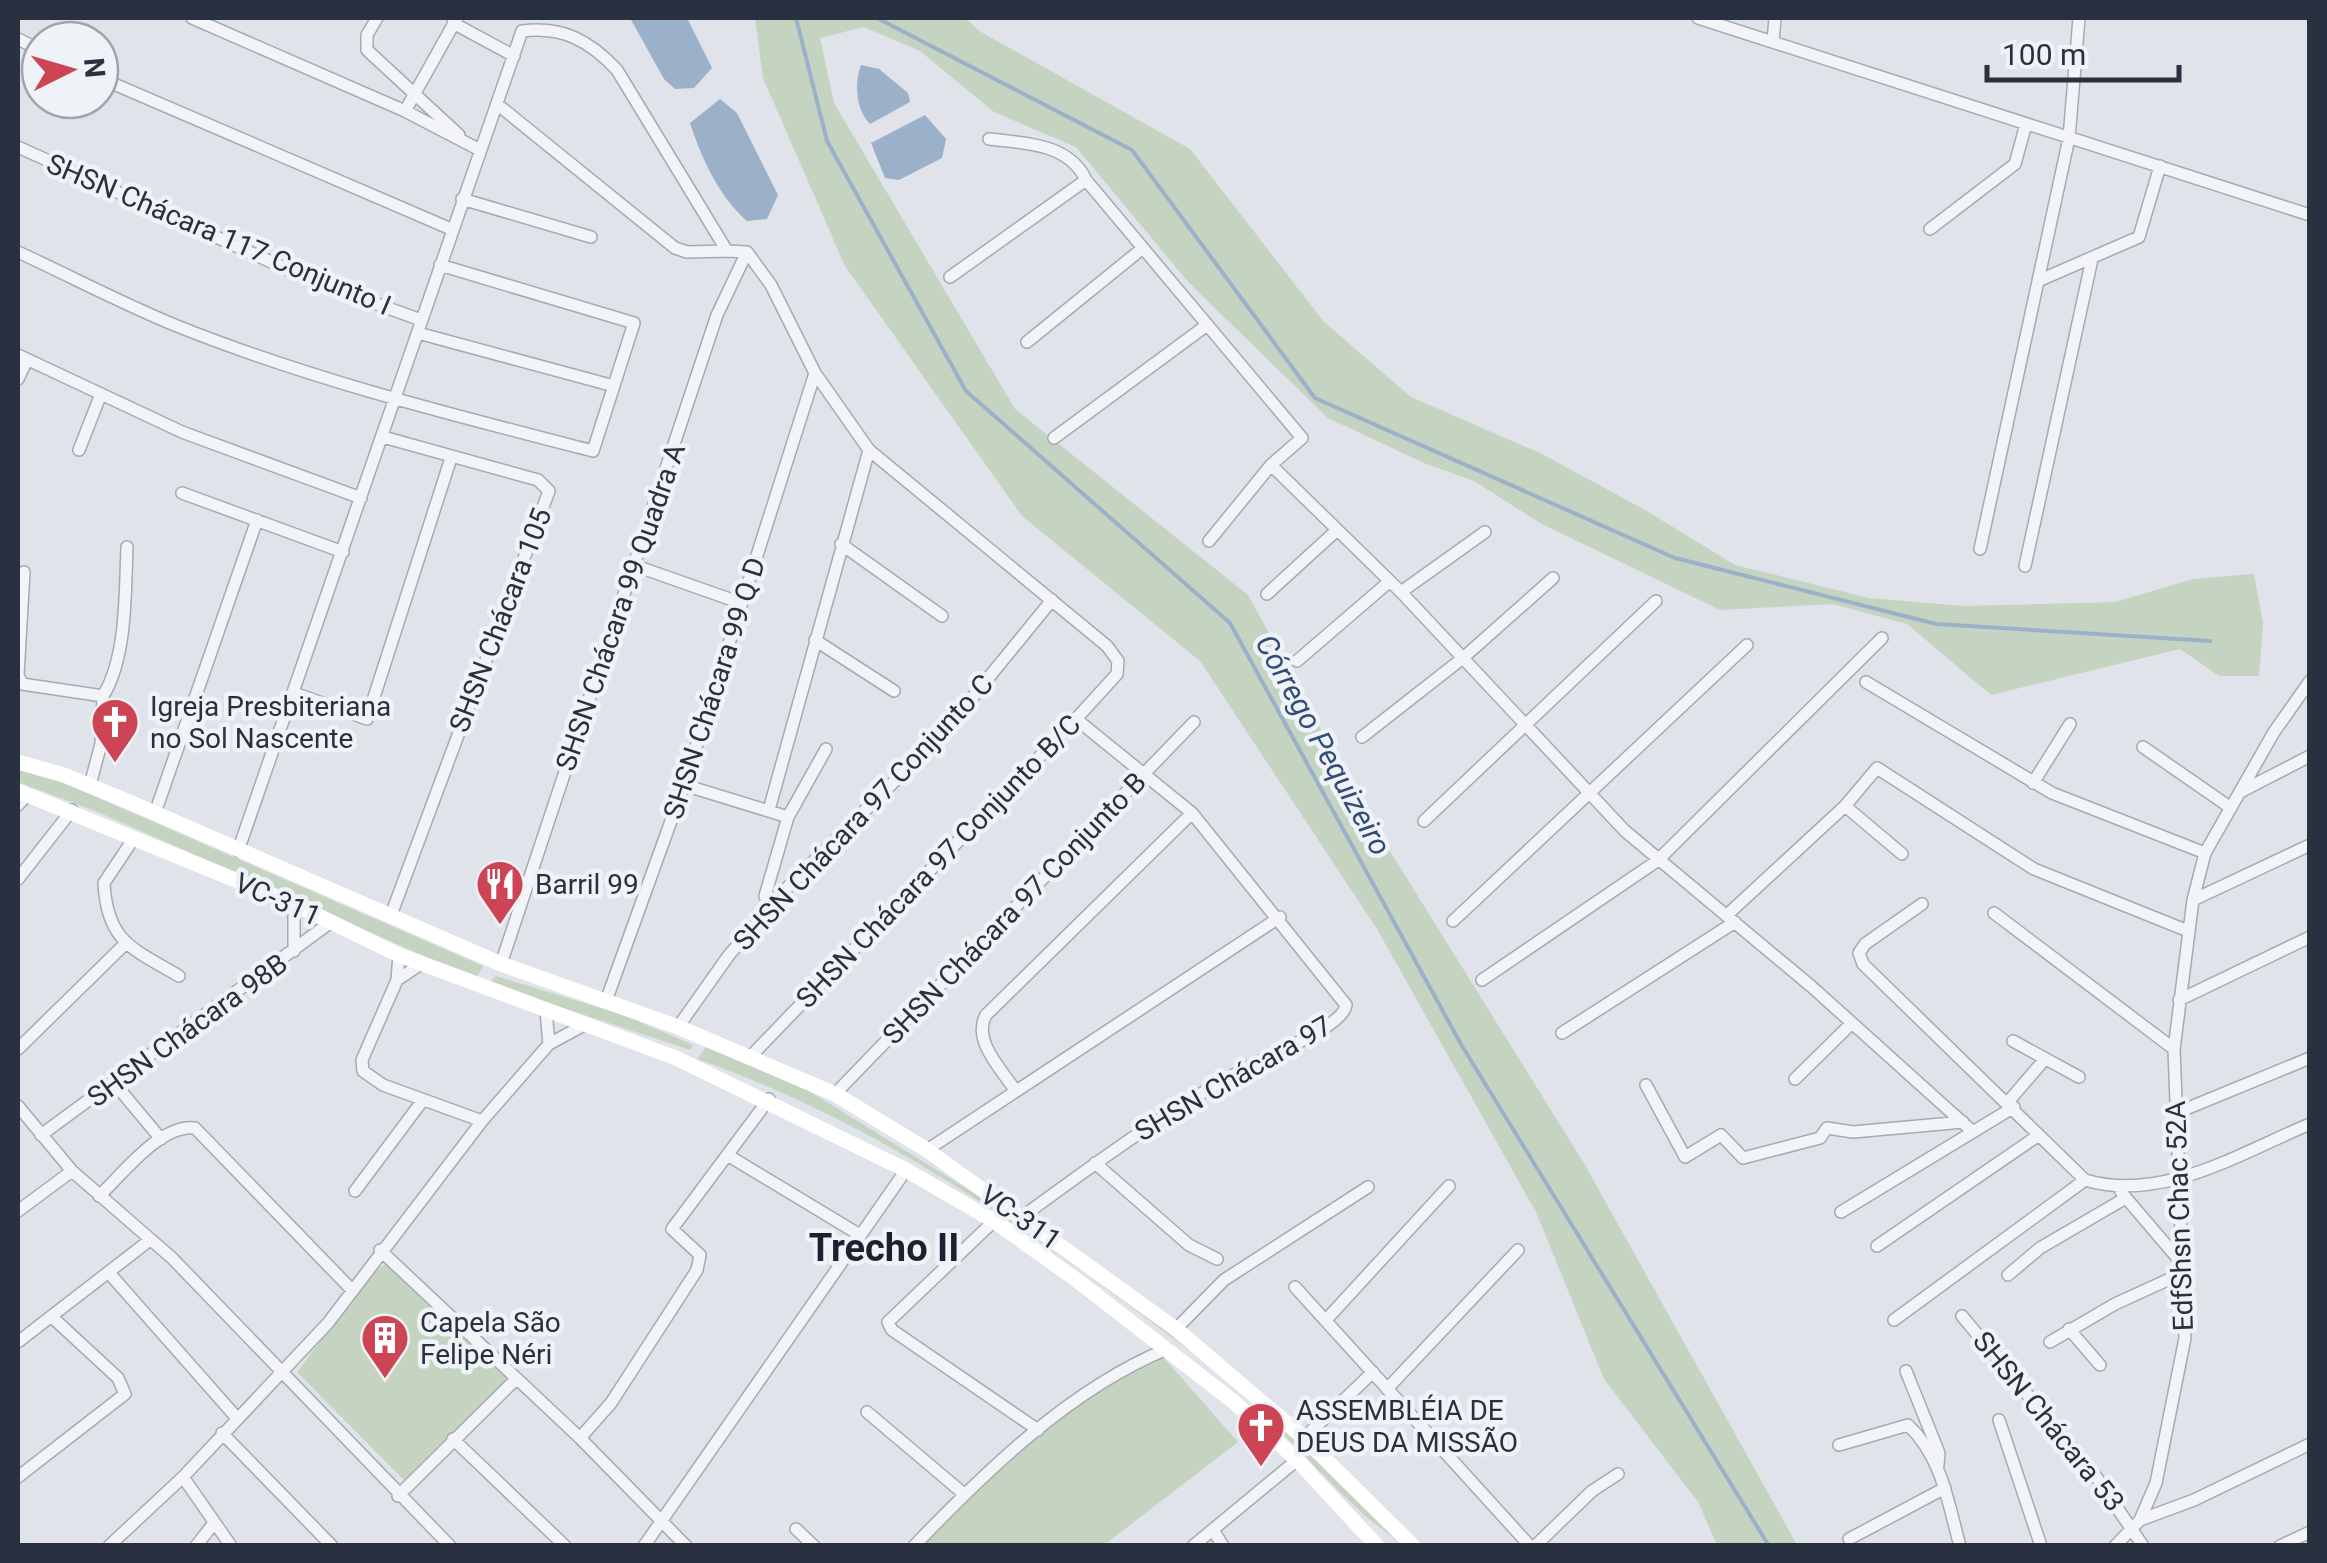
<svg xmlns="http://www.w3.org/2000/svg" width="2327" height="1563" viewBox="0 0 2327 1563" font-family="Roboto,sans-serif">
<rect width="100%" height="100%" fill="#e0e3e9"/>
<!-- green -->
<path fill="#c5d3c1" d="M 755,18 L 965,18 L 981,32 L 1190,149 L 1324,322 L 1411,397 L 1542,454 L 1645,510 L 1735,565 L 1869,598 L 1964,606 L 2115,602 L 2193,579 L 2254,574 L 2263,623 L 2259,676 L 2219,676 L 2180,649 L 1991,695 L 1907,624 L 1833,604 L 1720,610 L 1540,523 L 1474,481 L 1424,463 L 1328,418 L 1189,283 L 1076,147 L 994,112 L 920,51 L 864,27 L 820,38 L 834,103 L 1015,409 L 1248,595 L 1370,819 L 1585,1165 L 1797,1545 L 1717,1545 L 1698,1502 L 1604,1379 L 1536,1212 L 1377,929 L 1200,661 L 1022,516 L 845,266 L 763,78 Z
M 18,769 L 64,783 L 483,966 L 476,979 L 98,812 L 18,782 Z
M 496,976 L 624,1015 L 693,1045 L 690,1050 L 497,986 L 491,981 Z
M 706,1047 L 791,1080 L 1013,1217 L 1233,1379 L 1410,1545 L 1400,1545 C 1388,1531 1373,1524 1360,1511 C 1323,1477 1290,1439 1253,1405 C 1201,1356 1143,1316 1086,1274 C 964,1187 840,1109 697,1059 Z
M 389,1261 L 505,1371 L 506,1379 L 404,1480 L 297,1372 L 371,1275 Z
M 1164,1358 L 1238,1442 L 1104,1545 L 914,1546 C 969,1494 1092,1366 1164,1358 Z"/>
<!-- water -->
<path fill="#9bb0c9" d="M 630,18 L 687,18 L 712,68 L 694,88 L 675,89 L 664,79 Z
M 861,65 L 879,69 L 908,93 L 910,102 L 870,124 C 856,110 854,84 861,65 Z
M 720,99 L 737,113 L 778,195 L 767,219 L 747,221 C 719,197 701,157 690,123 Z
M 925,115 L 946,139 L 942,158 L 899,180 L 885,178 L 871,143 Z"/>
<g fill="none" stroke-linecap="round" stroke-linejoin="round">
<!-- stream -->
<path stroke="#9bb0c9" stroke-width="4" d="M 796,18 L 827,141 L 966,391 L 1230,623 L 1462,1046 L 1769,1546
M 877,18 L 1132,150 L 1315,398 L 1675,558 L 1936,624 L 2210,641"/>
<!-- minor casing -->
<g stroke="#a5aab3" stroke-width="14">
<path id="minor" d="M 192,18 L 405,111 L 480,150
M 377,18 L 367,35 L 367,50 L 459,135
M 1698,18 L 2310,215
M 453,23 L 514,56
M 18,39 L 40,50
M 1773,42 L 1775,18
M 100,78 L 451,229
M 497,104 L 675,248 L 687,252 L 727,251
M 405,111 L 457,18
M 989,139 C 1024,143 1069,143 1086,180 L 1302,438 L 1271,465 L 1209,541
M 18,147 L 311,280 L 421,320
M 462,199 L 591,237
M 1930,229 L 2015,164 L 2026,124
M 18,252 C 70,276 123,304 177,326 C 312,380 453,415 593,451 L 634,323 L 440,265
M 747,252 L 771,285 L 815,373 L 869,450 L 1107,646 L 1118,661 L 1117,674 L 1076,719 L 750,1057
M 950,277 L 1086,180
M 2038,281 L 2139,237 L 2160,166
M 418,333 L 614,386
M 1027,342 L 1143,248
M 18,355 L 182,432 L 361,498
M 18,379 L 27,360
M 383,437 L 538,480 L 549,491 L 391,915
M 1054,438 L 1207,325
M 79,450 L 101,394
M 1271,465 L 1401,592 L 1625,831 L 1812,987 L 1972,1131
M 182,493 L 343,552
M 841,544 L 942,616
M 1980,549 L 2069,138 L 2079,18
M 636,566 L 741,603
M 2025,566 L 2092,259
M 24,572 L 18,675 L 22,684 L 103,696 L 101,744 L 90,785
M 1401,592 L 1485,532
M 1267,594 L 1336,531
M 815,640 L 894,691
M 1297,661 L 1390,581
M 1866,682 L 2052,793 L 2205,853
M 294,693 L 367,719 L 451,458
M 103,696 C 127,657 125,593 127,547
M 1076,719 L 1192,813
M 1362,737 L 1463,658 L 1553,578
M 2143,747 L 2231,808
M 2033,783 L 2070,724
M 684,785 L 788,817
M 2242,791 L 2310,756
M 18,805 L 28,794
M 1845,806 L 1902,854
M 769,810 L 869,450
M 155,813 L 257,520
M 1424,821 L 1656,601
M 134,838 L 104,883 C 107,942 133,949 179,976
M 238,851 L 522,31 C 563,26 590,41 617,70 L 727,251 L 747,252
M 18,879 L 72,810
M 2193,900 L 2310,845
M 294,904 L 294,951
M 1922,904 L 1865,944 L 1859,953 L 1863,964 L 2085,1180 C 2162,1203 2240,1153 2310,1124
M 770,908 L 765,896 L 788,817 L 826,749
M 1994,913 L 2174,1049
M 1727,915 L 1845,806 L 1877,768 L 2034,869 L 2188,931
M 1453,921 L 1747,645
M 399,955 L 397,980 L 362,1060 L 363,1071 L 383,1085 L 482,1121
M 501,964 L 717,315 L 747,252
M 397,980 L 421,964
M 1482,980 L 1657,861 L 1882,638
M 2179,1000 L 2310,937
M 606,1001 L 684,785 L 815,373
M 546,1011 L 549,1044
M 678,1027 L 729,955 L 788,887 L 945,731 L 1052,600
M 1562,1033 L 1735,922
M 2013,1041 L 2079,1077
M 18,1049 L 125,944
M 1795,1079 L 1852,1023
M 115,1084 L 161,1139
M 1646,1085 L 1685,1157 L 1721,1135 L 1743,1158 L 1820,1138 L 1827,1128 L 1853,1132 L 1963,1122
M 1015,1090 C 1001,1069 972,1040 986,1015 L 1192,813 L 1346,1005 C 1343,1025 1285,1048 1266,1058 C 1178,1102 1101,1159 1022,1217
M 835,1094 L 1194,722
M 2008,1102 L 2045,1059
M 18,1106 L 72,1171 L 172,1258 L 450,1546
M 2176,1113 L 2310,1058
M 41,1135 L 331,922
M 927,1150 L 1280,917
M 729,1156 L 860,1235
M 1095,1163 L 1189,1245 L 1217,1259
M 355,1191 L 423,1100
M 2121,1192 L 2185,1267
M 99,1196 C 123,1174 160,1124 195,1128 L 351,1289
M 18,1211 L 72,1171
M 1841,1212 L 2014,1107
M 994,1221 L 888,1322 L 892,1330 L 1038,1430
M 1877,1246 L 2039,1135
M 380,1250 L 580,1438 L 686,1546
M 110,1274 L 236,1417
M 2008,1275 L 2040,1248 L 2124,1199
M 1295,1287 L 1530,1546
M 1962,1316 L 2097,1478 L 2143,1546
M 1326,1320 L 1449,1186
M 1894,1320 L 2085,1180
M 1176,1329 L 1224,1280 L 1368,1187
M 2069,1329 L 2100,1365
M 18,1342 L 150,1240
M 2050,1342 L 2115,1304 L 2185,1272
M 1906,1371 L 1939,1453 L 1938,1465
M 1387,1389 L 1518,1250
M 867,1412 L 964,1494
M 1999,1420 L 2041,1546
M 222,1433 L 332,1546
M 580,1438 L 611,1403 L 697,1270 L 700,1255 L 672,1229 L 769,1099
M 1304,1438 L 1373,1372
M 453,1439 L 565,1546
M 1839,1445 L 1908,1425 C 1942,1457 1948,1503 1960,1546
M 18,1477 L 125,1394 L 118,1378 L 52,1317
M 183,1477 L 231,1546
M 398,1496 L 516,1379
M 2140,1520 L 2194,1500 L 2310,1444
M 796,1529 L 814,1546
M 1213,1530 L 1223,1546
M 1849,1539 L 1945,1488
M 109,1546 L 183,1477 L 328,1323 L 482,1121 L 549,1044 L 584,1025
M 196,1546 L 214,1523
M 644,1546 L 906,1170
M 914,1546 C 986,1471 1070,1389 1167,1349
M 1193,1546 L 1297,1460
M 1535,1546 L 1592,1491 L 1618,1474
M 2115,1546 L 2140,1520 L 2156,1483 L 2185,1338 L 2174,1049 L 2193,900 L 2205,853 L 2274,732 L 2310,681
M 2280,1546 L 2310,1532"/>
</g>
<!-- minor -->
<use href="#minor" stroke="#f2f4f7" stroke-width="11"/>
<!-- secondary -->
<path stroke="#fff" stroke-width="15" d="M 18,762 L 64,775 L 134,804 L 501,964 L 678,1027 L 835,1094 L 927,1150 L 1176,1329 L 1304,1438 L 1413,1546
M 18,791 L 294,904 L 399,955 L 676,1058 L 906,1170 L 994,1221 L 1078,1281 L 1234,1402 L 1297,1460 L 1377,1546"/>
</g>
<!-- icons -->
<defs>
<g id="church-pin" transform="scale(2.5)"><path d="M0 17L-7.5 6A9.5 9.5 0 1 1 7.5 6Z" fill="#cd4555" stroke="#eff2f6"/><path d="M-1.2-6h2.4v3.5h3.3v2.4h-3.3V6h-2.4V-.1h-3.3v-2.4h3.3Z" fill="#fff"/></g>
<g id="restaurant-pin" transform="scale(2.5)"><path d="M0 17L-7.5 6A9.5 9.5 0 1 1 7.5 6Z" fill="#cd4555" stroke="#eff2f6"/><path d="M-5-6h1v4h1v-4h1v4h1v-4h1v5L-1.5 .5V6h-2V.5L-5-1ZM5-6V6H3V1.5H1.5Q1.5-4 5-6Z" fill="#fff"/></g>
<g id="building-pin" transform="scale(2.5)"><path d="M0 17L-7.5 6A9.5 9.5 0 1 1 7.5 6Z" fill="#cd4555" stroke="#eff2f6"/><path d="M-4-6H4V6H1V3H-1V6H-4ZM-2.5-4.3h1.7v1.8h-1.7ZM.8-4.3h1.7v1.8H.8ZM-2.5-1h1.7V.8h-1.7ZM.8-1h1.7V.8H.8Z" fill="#fff"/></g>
</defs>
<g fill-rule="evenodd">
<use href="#church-pin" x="115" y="722"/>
<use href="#restaurant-pin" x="500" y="884"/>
<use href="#building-pin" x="385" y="1338"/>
<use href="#church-pin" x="1261" y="1426"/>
</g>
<g text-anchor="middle" stroke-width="9" stroke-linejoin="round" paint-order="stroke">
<!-- street labels -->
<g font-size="28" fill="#293040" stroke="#eff2f6">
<text transform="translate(219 234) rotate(23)" y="10">SHSN Chácara 117 Conjunto I</text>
<text transform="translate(620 607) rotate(-71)" y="10">SHSN Chácara 99 Quadra A</text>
<text transform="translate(500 620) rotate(-69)" y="10">SHSN Chácara 105</text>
<text transform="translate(714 688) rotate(-72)" y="10">SHSN Chácara 99 Q D</text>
<text transform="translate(863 812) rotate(-47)" y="10">SHSN Chácara 97 Conjunto C</text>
<text transform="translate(938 861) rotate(-46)" y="10">SHSN Chácara 97 Conjunto B/C</text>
<text transform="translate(278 899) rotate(24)" y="10">VC-311</text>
<text transform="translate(1014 908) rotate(-46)" y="10">SHSN Chácara 97 Conjunto B</text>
<text transform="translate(187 1030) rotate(-36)" y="10">SHSN Chácara 98B</text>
<text transform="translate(1233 1078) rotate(-30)" y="10">SHSN Chácara 97</text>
<text transform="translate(2179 1216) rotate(-92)" y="10">EdfShsn Chac 52A</text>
<text transform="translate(1021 1217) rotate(35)" y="10">VC-311</text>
<text transform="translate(2049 1421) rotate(51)" y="10">SHSN Chácara 53</text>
</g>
<!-- poi labels -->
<g font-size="28" fill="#293040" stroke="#eff2f6" text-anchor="start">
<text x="150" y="716">Igreja Presbiteriana<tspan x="150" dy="32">no Sol Nascente</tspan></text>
<text x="535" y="894">Barril 99</text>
<text x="420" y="1332">Capela São<tspan x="420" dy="32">Felipe Néri</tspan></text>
<text x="1296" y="1420">ASSEMBLÉIA DE<tspan x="1296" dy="32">DEUS DA MISSÃO</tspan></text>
</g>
<!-- water labels -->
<g font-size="30" font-style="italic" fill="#334e74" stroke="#eff2f6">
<text transform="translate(1323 745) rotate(61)" y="10">Córrego Pequizeiro</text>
</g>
<!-- district labels -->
<g font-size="38" font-weight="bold" fill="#1b2131" stroke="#eff2f6">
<text x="884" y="1261">Trecho II</text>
</g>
</g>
<!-- border -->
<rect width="2327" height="1563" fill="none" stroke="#293040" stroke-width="40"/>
<!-- north arrow -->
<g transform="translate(70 70) rotate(85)"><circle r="48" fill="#eff2f6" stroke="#a0a4ad" stroke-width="2.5"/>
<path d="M0-8L18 38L0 25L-18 38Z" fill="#cd4555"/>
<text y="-15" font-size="28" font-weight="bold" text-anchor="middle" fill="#293040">N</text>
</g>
<!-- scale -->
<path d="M1987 65v15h192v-15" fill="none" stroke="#293040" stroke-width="5"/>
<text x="2002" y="65" font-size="30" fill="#293040" stroke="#eff2f6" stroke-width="8" paint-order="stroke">100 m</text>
</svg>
